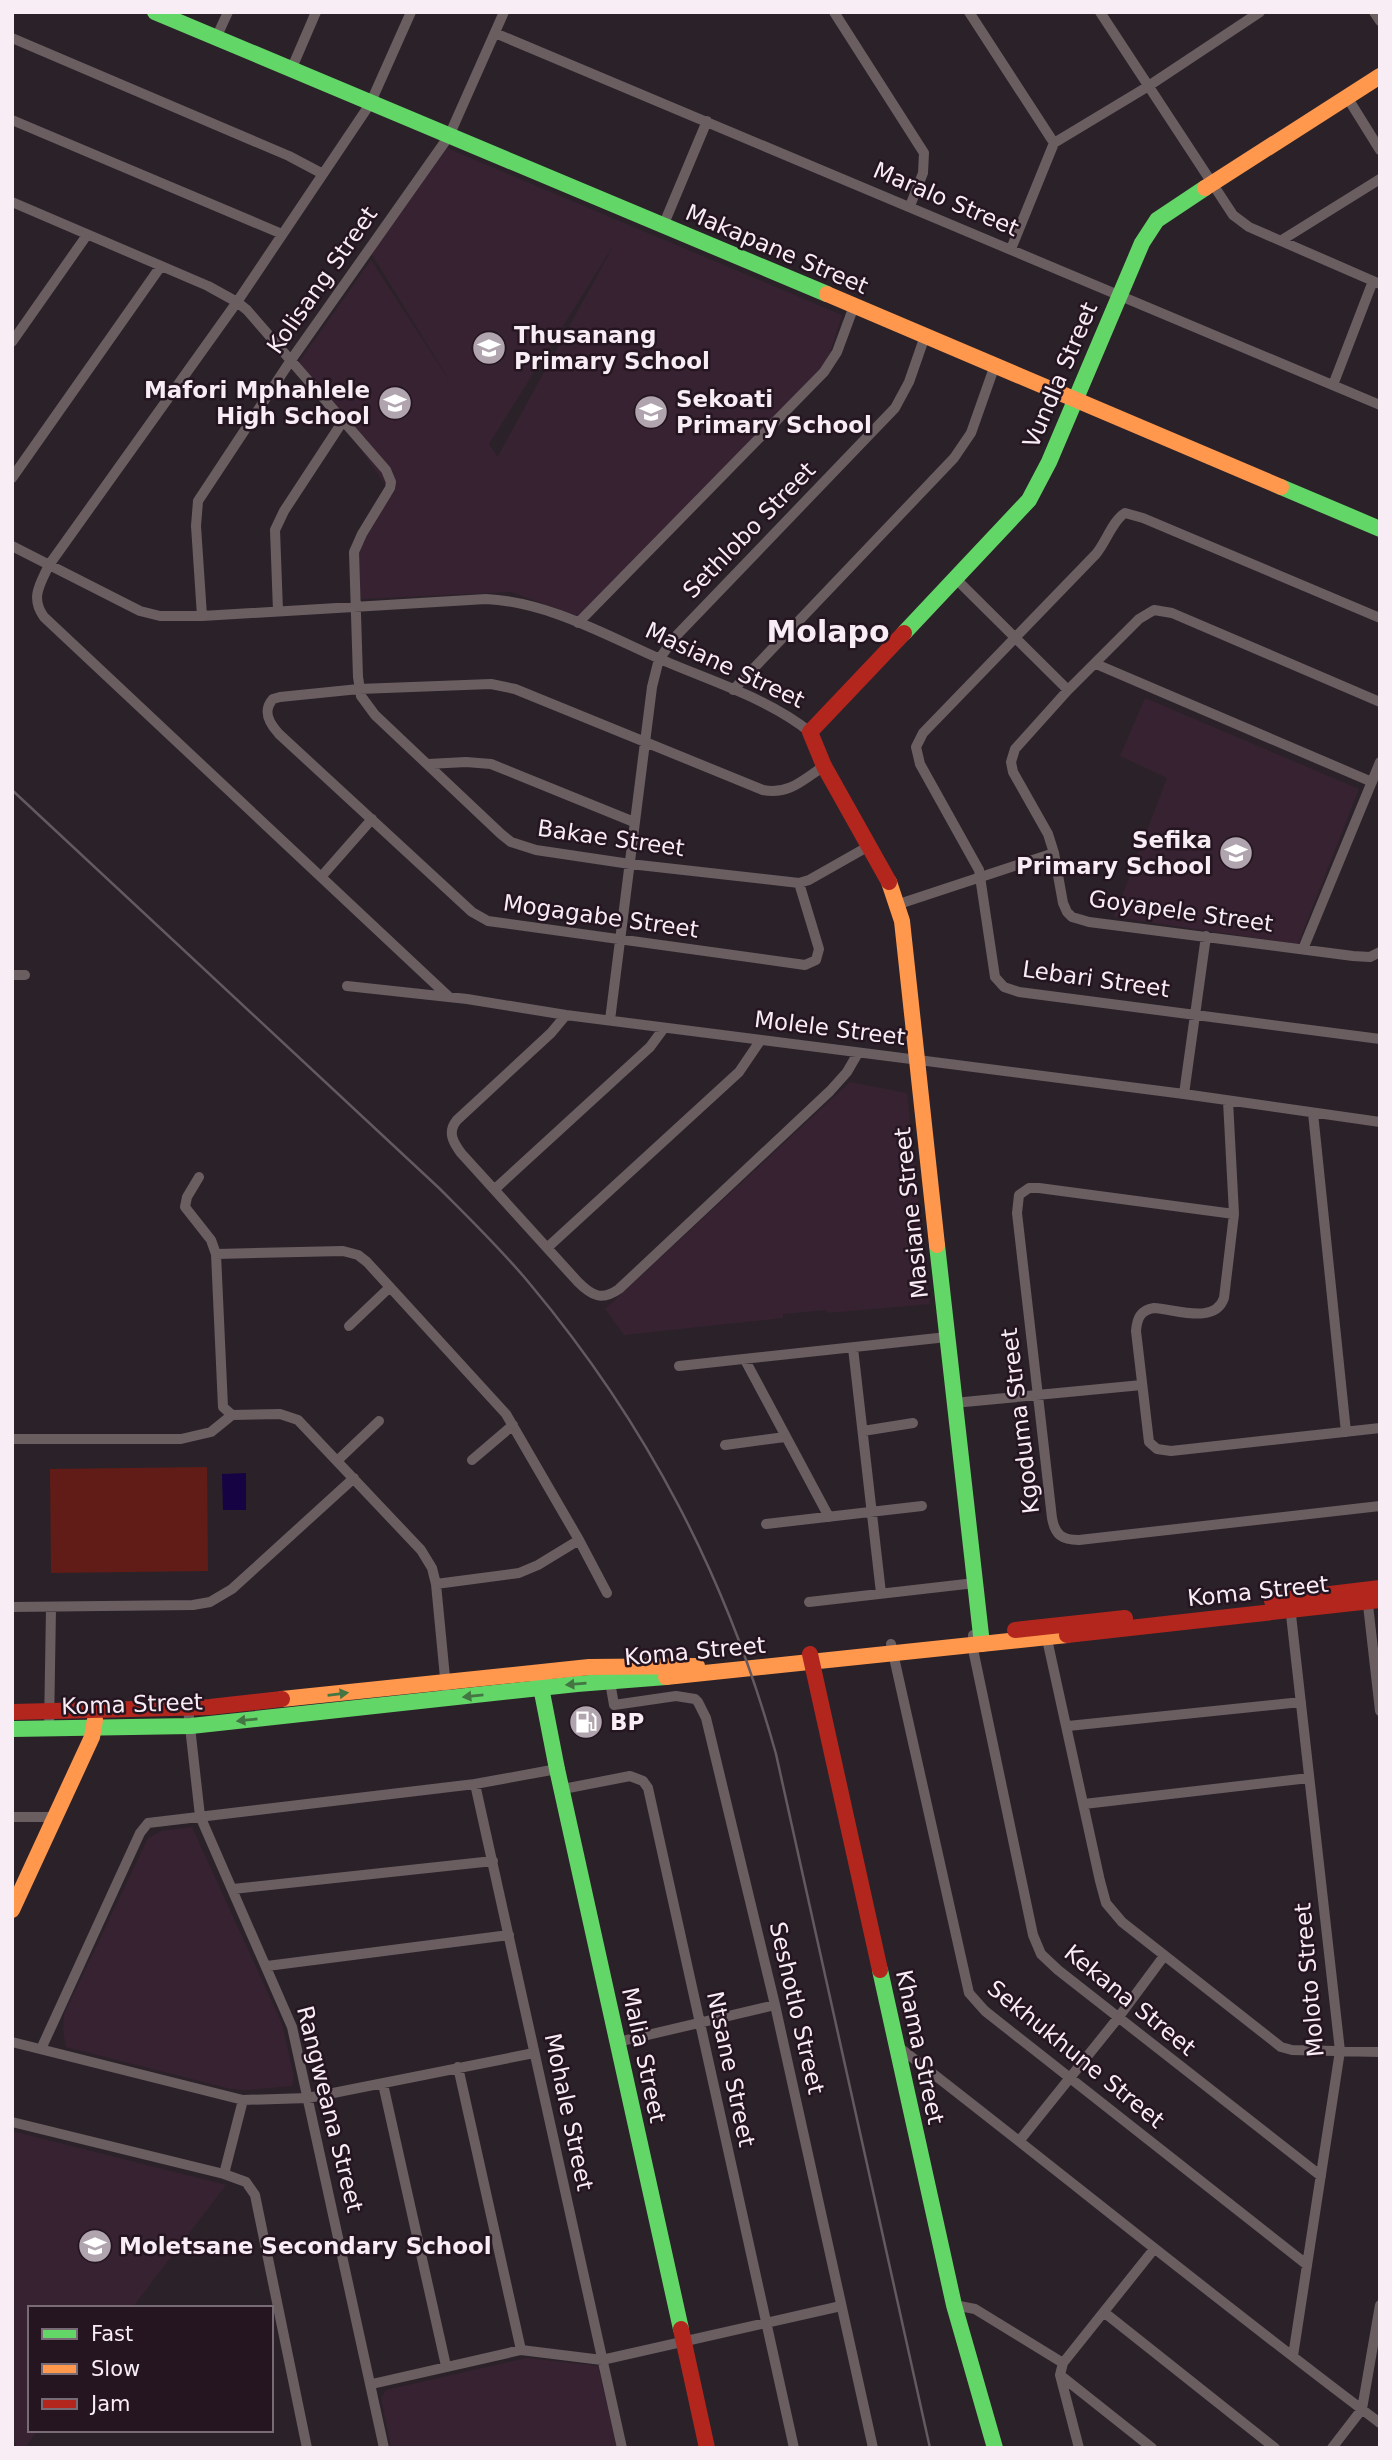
<svg xmlns="http://www.w3.org/2000/svg" width="1392" height="2460" viewBox="0 0 1392 2460" font-family="'DejaVu Sans',sans-serif">
<rect width="100%" height="100%" fill="#2b2229"/>
<!-- built -->
<path fill="#372232" fill-rule="evenodd" d="M 442,146 L 842,315 L 826,365 L 580,617 L 511,592 L 361,599 L 356,549 L 387,487 L 299,362 L 371,260 L 456,391 L 369,250 ZM 615,243 L 498,456 L 497,456 L 489,444 Z
M 1145,698 L 1359,789 L 1298,944 L 1114,917 L 1167,778 L 1120,756 Z
M 850,1082 L 907,1093 L 930,1304 L 827,1313 L 826,1310 L 783,1314 L 783,1318 L 624,1335 L 605,1309 Z
M 192,1827 L 282,2024 L 294,2077 L 292,2086 L 249,2090 L 231,2089 L 66,2047 L 63,2030 L 64,2014 L 148,1838 L 161,1831 Z
M 12,2131 L 226,2185 L 132,2308 L 30,2308 L 30,2430 L 38,2430 L 25,2448 L 18,2448 L 12,2438 Z
M 527,2358 L 598,2366 L 617,2448 L 391,2448 L 381,2398 L 386,2390 Z"/>
<!-- green -->
<path fill="#611c17" d="M 207,1467 L 208,1571 L 51,1573 L 50,1469 Z"/>
<!-- water -->
<path fill="#150344" d="M 246,1473 L 246,1510 L 223,1510 L 222,1474 Z"/>
<g fill="none" stroke-linecap="round" stroke-linejoin="round">
<!-- street -->
<path stroke="#6a5e61" stroke-width="10" d="M 411,12 L 370,104 L 237,302 L 49,565 C 40,584 30,598 44,617 L 449,997
M 834,12 L 924,153 L 923,173 L 910,206
M 969,12 L 1054,143
M 1100,12 L 1233,215 L 1249,227 L 1380,284
M 1374,12 L 1380,21
M 495,33 L 1380,405
M 12,38 L 289,156 L 323,174
M 216,38 L 228,12
M 291,70 L 316,12
M 1347,97 L 1380,150
M 12,120 L 282,234
M 12,202 L 208,286 L 237,302 L 247,310 L 386,470 L 391,482 L 390,488 L 362,534 L 354,552 L 358,677 L 361,696 L 375,715 L 501,834 L 511,842 L 536,850 L 630,864 L 799,883 L 809,880 L 869,846
M 663,226 L 707,121
M 1282,240 L 1380,179
M 1011,249 L 1054,143 L 1147,87 L 1260,12
M 12,342 L 87,235
M 1333,385 L 1373,281
M 12,478 L 161,266
M 12,546 L 140,611 L 160,616 L 202,616 L 486,599 C 550,602 609,637 667,662 C 714,682 769,699 810,732
M 956,579 L 1068,690
M 278,611 L 275,530 L 284,511 L 343,421
M 202,616 L 196,526 L 198,501 L 291,360 L 449,136 L 504,12
M 1380,618 L 1143,518 L 1125,513 C 1113,520 1106,542 1096,554 L 923,733 L 916,747 L 920,764 L 979,870 L 995,977 L 1004,987 L 1019,992 L 1380,1039
M 578,623 L 824,372 L 837,352 L 854,306
M 1096,664 L 1372,782
M 733,690 L 954,458 L 971,433 L 995,365
M 1380,702 L 1172,613 L 1154,610 L 1139,619 L 1068,690 L 1015,749 L 1011,762 L 1013,772 L 1048,834 L 1054,853 L 1063,903 L 1067,912 L 1072,917 L 1089,922 L 1353,956 L 1370,957 L 1380,952
M 428,764 L 466,762 L 491,764 L 634,822
M 321,877 L 372,819
M 799,883 L 819,949 L 816,960 L 805,965 L 488,921 L 472,912 L 279,734 C 269,723 262,711 273,699 L 280,697 L 359,689 L 491,684 L 515,689 L 763,790 C 789,795 803,780 824,766
M 899,904 L 1054,853
M 1303,949 L 1380,762
M 12,975 L 25,975
M 347,986 L 467,999 L 566,1015 L 1184,1094 L 1380,1122
M 566,1015 L 551,1033 L 457,1120 C 447,1132 453,1142 461,1153 L 578,1282 C 592,1296 602,1301 619,1289 L 830,1091 L 847,1072 L 858,1053
M 610,1020 L 652,687 L 659,659 L 677,635 L 895,408 L 909,382 L 925,336
M 1184,1094 L 1206,936
M 1228,1101 L 1234,1214 L 1224,1298 C 1215,1325 1175,1309 1154,1308 C 1140,1310 1137,1319 1136,1331 L 1149,1442 L 1157,1449 L 1171,1451 L 1380,1428
M 1313,1113 L 1346,1432
M 199,1177 L 187,1197 L 185,1207 L 211,1240 L 216,1254 L 223,1407 L 232,1415 L 280,1414 L 298,1420 L 421,1550 L 432,1568 L 436,1584 L 446,1688
M 495,1189 L 650,1047 L 664,1028
M 1234,1214 L 1039,1188 L 1029,1188 L 1019,1195 L 1017,1213 L 1052,1518 C 1055,1535 1062,1540 1079,1540 L 1380,1506
M 548,1247 L 739,1072 L 760,1041
M 216,1254 L 343,1251 L 358,1255 L 367,1262 L 506,1414 L 579,1540 L 607,1593
M 349,1326 L 390,1287
M 853,1348 L 881,1593
M 745,1360 L 829,1517
M 679,1366 L 947,1337
M 954,1403 L 1142,1385
M 863,1431 L 913,1423
M 12,1439 L 181,1439 L 211,1432 L 232,1415
M 725,1445 L 785,1437
M 338,1460 L 379,1421
M 472,1460 L 513,1425
M 766,1524 L 922,1506
M 436,1584 L 519,1573 L 538,1565 L 579,1540
M 1367,1596 L 1380,1711
M 809,1602 L 975,1583
M 1290,1606 L 1340,2051 L 1293,2356
M 12,1607 L 193,1605 L 210,1602 L 232,1589 L 354,1478
M 1045,1630 L 1100,1881 L 1106,1903 L 1122,1922 L 1281,2047 L 1292,2050 L 1380,2052
M 973,1635 L 974,1654 L 1033,1935 L 1041,1954 L 1058,1970 L 1321,2176
M 891,1644 L 969,1993 L 985,2011 L 1306,2264
M 609,1676 L 614,1705 L 676,1696 L 695,1699 L 698,1702 L 706,1718 L 775,2005 L 873,2448
M 188,1709 L 200,1816 L 292,2027 L 384,2448
M 1068,1726 L 1301,1702
M 49,1729 L 51,1608
M 475,1784 L 622,2448
M 563,1789 L 630,1776 L 643,1781 L 648,1788 L 794,2448
M 1084,1804 L 1309,1778
M 12,1817 L 55,1817
M 233,1889 L 493,1861
M 267,1966 L 509,1935
M 12,2042 L 243,2100 L 308,2098 L 534,2053
M 618,2042 L 775,2005
M 896,2045 C 1058,2170 1216,2300 1380,2423
M 41,2049 L 140,1833 L 148,1823 L 475,1784 L 557,1769
M 458,2067 L 521,2350
M 383,2084 L 446,2366
M 12,2122 L 224,2174 L 246,2182 L 255,2195 L 307,2448
M 1020,2140 L 1118,2018 L 1164,1956
M 224,2174 L 243,2100
M 954,2305 L 975,2309 L 1063,2363
M 1105,2313 L 1275,2448
M 1060,2375 L 1152,2448
M 372,2384 L 521,2350 L 602,2360 L 841,2306
M 1079,2448 L 1060,2375 L 1063,2363 L 1154,2249
M 1332,2448 L 1362,2409 L 1380,2305"/>
<!-- fast -->
<path stroke="#63d668" stroke-width="16" d="M 155,12 L 827,294
M 1281,487 L 1380,529
M 904,633 L 1029,500 L 1049,462 L 1142,243 L 1157,220 L 1205,188
M 937,1245 L 982,1644
M 539,1677 L 557,1769 L 681,2329
M 12,1729 L 191,1726 L 577,1684 L 666,1677
M 880,1970 L 954,2305 L 995,2448"/>
<!-- slow -->
<path stroke="#ff974d" stroke-width="16" d="M 1205,188 L 1380,76
M 827,294 L 1281,487
M 889,882 L 902,921 L 937,1245
M 666,1677 L 1067,1635
M 282,1699 L 589,1667 L 697,1666
M 12,1910 L 92,1737 L 95,1720"/>
<!-- jam -->
<path stroke="#b3261e" stroke-width="16" d="M 889,882 L 824,766 L 810,732 L 904,633
M 1272,1601 L 1380,1588
M 1015,1630 L 1125,1618
M 1067,1635 L 1380,1600
M 810,1654 L 880,1970
M 12,1712 L 210,1707 L 282,1699
M 681,2329 L 707,2448"/>
<!-- rail -->
<path stroke="#63595f" stroke-width="2.5" d="M 12,790 L 439,1188 C 470,1219 502,1250 530,1284 C 647,1424 727,1578 776,1754 L 930,2448"/>
</g>
<!-- one-way arrows -->
<defs><path id="oneway-solid" d="M-6-.8H1V-3.2L6.5 0L1 3.2V.8H-6Z" transform="scale(1.75)"/></defs>
<g fill="#447644">
<use href="#oneway-solid" transform="translate(576 1684) rotate(175)"/>
<use href="#oneway-solid" transform="translate(338 1694) rotate(-7)"/>
<use href="#oneway-solid" transform="translate(473 1696) rotate(174)"/>
<use href="#oneway-solid" transform="translate(247 1720) rotate(174)"/>
</g>
<!-- icons -->
<defs>
<g id="school-disc" transform="scale(1.75)"><circle r="9.5" fill="#b0a5ae" stroke="#251521"/><path d="M0-5L7-2L0 1L-7-2ZM-4 1L0 2.5L4 1V4Q0 6-4 4Z" fill="#fff"/></g>
<g id="fuel-disc" transform="scale(1.75)"><circle r="9.5" fill="#b0a5ae" stroke="#251521"/><path d="M-5.5-6h7V0h2V4h1.3V-2.5L3-4.5l.8-.8L6-3V5H2.5V1h-1V6h-7ZM-4.2-4.7v3.2H.2V-4.7Z" fill="#fff"/></g>
</defs>
<g fill-rule="evenodd">
<use href="#school-disc" x="489" y="348"/>
<use href="#school-disc" x="395" y="403"/>
<use href="#school-disc" x="651" y="412"/>
<use href="#school-disc" x="1236" y="853"/>
<use href="#fuel-disc" x="586" y="1722"/>
<use href="#school-disc" x="95" y="2246"/>
</g>
<g text-anchor="middle" stroke-width="5" stroke-linejoin="round" paint-order="stroke">
<!-- street labels -->
<g font-size="23" fill="#f8ecf5" stroke="#251521">
<text transform="translate(946 199) rotate(23)" y="8">Maralo Street</text>
<text transform="translate(777 249) rotate(23)" y="8">Makapane Street</text>
<text transform="translate(322 280) rotate(-55)" y="8">Kolisang Street</text>
<text transform="translate(1060 375) rotate(-67)" y="8">Vundla Street</text>
<text transform="translate(749 530) rotate(-46)" y="8">Sethlobo Street</text>
<text transform="translate(725 665) rotate(25)" y="8">Masiane Street</text>
<text transform="translate(611 838) rotate(8)" y="8">Bakae Street</text>
<text transform="translate(1181 911) rotate(8)" y="8">Goyapele Street</text>
<text transform="translate(601 916) rotate(8)" y="8">Mogagabe Street</text>
<text transform="translate(1096 979) rotate(8)" y="8">Lebari Street</text>
<text transform="translate(830 1028) rotate(7)" y="8">Molele Street</text>
<text transform="translate(911 1213) rotate(-96)" y="8">Masiane Street</text>
<text transform="translate(1020 1421) rotate(-97)" y="8">Kgoduma Street</text>
<text transform="translate(1258 1591) rotate(-6)" y="8">Koma Street</text>
<text transform="translate(695 1651) rotate(-5)" y="8">Koma Street</text>
<text transform="translate(132 1704) rotate(-2)" y="8">Koma Street</text>
<text transform="translate(1309 1980) rotate(-95)" y="8">Moloto Street</text>
<text transform="translate(1130 2000) rotate(39)" y="8">Kekana Street</text>
<text transform="translate(797 2008) rotate(77)" y="8">Seshotlo Street</text>
<text transform="translate(920 2047) rotate(78)" y="8">Khama Street</text>
<text transform="translate(1076 2054) rotate(39)" y="8">Sekhukhune Street</text>
<text transform="translate(644 2055) rotate(78)" y="8">Malia Street</text>
<text transform="translate(731 2069) rotate(78)" y="8">Ntsane Street</text>
<text transform="translate(330 2109) rotate(76)" y="8">Rangweana Street</text>
<text transform="translate(569 2112) rotate(78)" y="8">Mohale Street</text>
</g>
<!-- poi labels -->
<g font-size="23" font-weight="bold" fill="#f8ecf5" stroke="#251521" text-anchor="start">
<text x="514" y="343">Thusanang<tspan x="514" dy="26">Primary School</tspan></text>
<text x="370" y="398" text-anchor="end">Mafori Mphahlele<tspan x="370" dy="26">High School</tspan></text>
<text x="676" y="407">Sekoati<tspan x="676" dy="26">Primary School</tspan></text>
<text x="1212" y="848" text-anchor="end">Sefika<tspan x="1212" dy="26">Primary School</tspan></text>
<text x="610" y="1730">BP</text>
<text x="119" y="2254">Moletsane Secondary School</text>
</g>
<!-- district labels -->
<g font-size="30" font-weight="bold" fill="#f8ecf5" stroke="#251521">
<text x="828" y="642">Molapo</text>
</g>
</g>
<!-- border -->
<rect width="1392" height="2460" fill="none" stroke="#f8ecf5" stroke-width="28"/>
<!-- legend -->
<rect x="28" y="2306" width="245" height="126" fill="#251521" stroke="#796b76" stroke-width="2"/>
<rect x="42" y="2329" width="35" height="10" fill="#63d668" stroke="#796b76" stroke-width="2"/>
<text x="91" y="2341" font-size="21" fill="#f8ecf5">Fast</text>
<rect x="42" y="2364" width="35" height="10" fill="#ff974d" stroke="#796b76" stroke-width="2"/>
<text x="91" y="2376" font-size="21" fill="#f8ecf5">Slow</text>
<rect x="42" y="2399" width="35" height="10" fill="#b3261e" stroke="#796b76" stroke-width="2"/>
<text x="91" y="2411" font-size="21" fill="#f8ecf5">Jam</text>
</svg>
